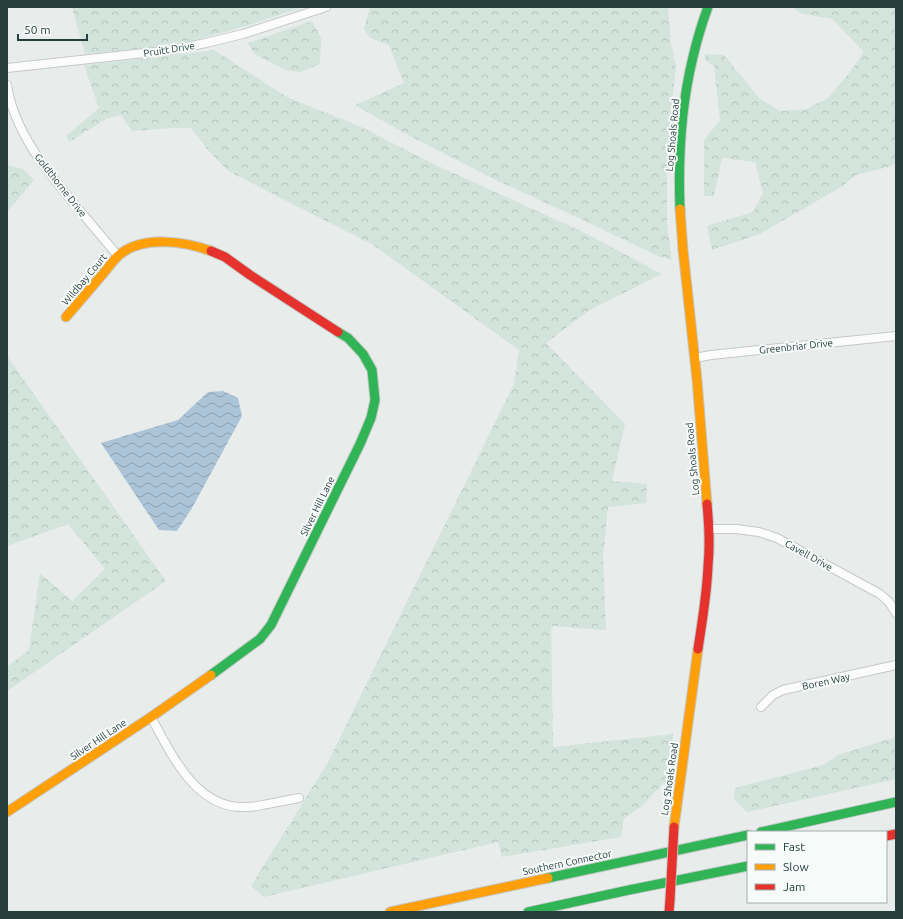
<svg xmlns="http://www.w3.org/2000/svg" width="903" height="919" viewBox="0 0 903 919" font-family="Ubuntu,sans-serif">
<defs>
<pattern id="forest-crowns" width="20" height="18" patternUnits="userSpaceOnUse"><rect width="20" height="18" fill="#d3e4dc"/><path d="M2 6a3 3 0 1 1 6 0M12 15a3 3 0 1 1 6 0" fill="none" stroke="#b5c5be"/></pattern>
<pattern id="water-waves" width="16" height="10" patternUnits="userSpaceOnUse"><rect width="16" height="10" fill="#acc4d7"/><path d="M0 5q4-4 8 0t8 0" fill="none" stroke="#8ca1b0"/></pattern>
</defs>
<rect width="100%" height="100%" fill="#e8eceb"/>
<!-- forest -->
<path fill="url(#forest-crowns)" d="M 72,7 L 303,7 C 271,18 239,29 206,37 C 167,47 125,50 85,54 Z
M 371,7 L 668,7 L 671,44 L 676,67 L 671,110 L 667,174 L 667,224 L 672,260 L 658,256 L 589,223 L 494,179 L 406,134 L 355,105 L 404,83 L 389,45 L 370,38 L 364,29 L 368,14 Z
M 793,7 L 896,7 L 896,163 L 892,166 L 856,175 L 841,187 L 760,234 L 712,250 L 707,226 L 753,212 L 763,193 L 755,162 L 722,158 L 714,196 L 704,196 L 704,140 L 720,120 L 714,66 L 705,60 L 705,54 L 724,55 L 759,98 L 780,111 L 806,109 L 828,98 L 850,72 L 864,52 L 832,19 L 800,13 Z
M 312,21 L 321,38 L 320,64 L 300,72 L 286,70 L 256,55 L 247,43 Z
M 214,50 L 287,97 L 359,126 L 438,166 L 583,232 L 662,274 L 588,311 L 546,343 L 625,424 L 612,481 L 647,484 L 646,503 L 608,507 L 603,558 L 606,630 L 551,626 L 553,747 L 673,734 L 672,774 L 642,806 L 624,818 L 621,837 L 502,857 L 498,842 L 264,897 L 251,886 L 328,762 L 514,384 L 519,350 L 373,245 L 228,171 L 208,150 L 191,128 L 172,128 L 132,131 L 121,115 L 106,119 L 69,142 L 66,136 L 99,108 L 84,65 L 160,57 Z
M 7,165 L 23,169 L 34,180 L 7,212 Z
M 7,356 L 166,581 L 7,691 L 7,667 L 29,650 L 40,573 L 72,601 L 105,569 L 68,524 L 7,546 Z
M 896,737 L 896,779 L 747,812 L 734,799 L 735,788 L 823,765 L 838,755 Z"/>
<!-- water -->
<path fill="url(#water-waves)" d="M 223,391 L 238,398 L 242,416 L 192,508 L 177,531 L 159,530 L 101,443 L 178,420 L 208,392 Z"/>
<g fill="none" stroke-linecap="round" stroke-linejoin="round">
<!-- street casing -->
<g stroke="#c5c9c8" stroke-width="10">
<path id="street" d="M 7,68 L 172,50 L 206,43 L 243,34 L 326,7
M 7,85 C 14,132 47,171 76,206 C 90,223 104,239 118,256
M 695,358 L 711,355 L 896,336
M 708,529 L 736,529 L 759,532 L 777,538 L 880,594 L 889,602 L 896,613
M 761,707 L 773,695 L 783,690 L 896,665
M 151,717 C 172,755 196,810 247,807 C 252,807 258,806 262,805 C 275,803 287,800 299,798"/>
</g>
<!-- fast casing -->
<g stroke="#c3c9c8" stroke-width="11">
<path id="fast" d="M 680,209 C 678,158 681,106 693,57 C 697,40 702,23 708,7
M 211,675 L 260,639 L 271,625 L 360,444 L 371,418 L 375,400 L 372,370 L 363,354 L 348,338 L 338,332
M 761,832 L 896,802
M 548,878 L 748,835
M 528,912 L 629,890 L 748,866"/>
</g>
<!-- slow casing -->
<g stroke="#c3c9c8" stroke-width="11">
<path id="slow" d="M 680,209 L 683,250 L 697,380 L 707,504
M 66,317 C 78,303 90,289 102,275 C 107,269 112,262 118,256 C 141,235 184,241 211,251
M 7,812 L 151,717 L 211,675
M 674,827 L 698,649
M 390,912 L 548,878"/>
</g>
<!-- jam casing -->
<g stroke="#c3c9c8" stroke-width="11">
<path id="jam" d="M 211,251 L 225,257 L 250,275 L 338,332
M 698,649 C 702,622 707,594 708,566 C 710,546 709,525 707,504
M 886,836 L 896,834
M 669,912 L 670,900"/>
</g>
<!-- street -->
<use href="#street" stroke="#fcfcfc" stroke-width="8"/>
<!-- fast -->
<use href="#fast" stroke="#30b455" stroke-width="9"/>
<!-- slow -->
<use href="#slow" stroke="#ff9f0a" stroke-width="9"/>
<!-- jam -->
<use href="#jam" stroke="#e5322d" stroke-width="9"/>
<!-- jam-bridge casing -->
<g stroke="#c3c9c8" stroke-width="11" stroke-linecap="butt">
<path id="jam-bridge" d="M 670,900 L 674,827"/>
</g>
<!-- jam-bridge -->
<use href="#jam-bridge" stroke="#e5322d" stroke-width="9"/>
</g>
<g text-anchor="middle" stroke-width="4" stroke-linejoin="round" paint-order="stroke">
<!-- street labels -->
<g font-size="10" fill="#263e3e" stroke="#f6faf9">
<text transform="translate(169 49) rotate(-9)" y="4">Pruitt Drive</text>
<text transform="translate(672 135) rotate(-85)" y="4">Log Shoals Road</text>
<text transform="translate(61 185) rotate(52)" y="4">Goldthorne Drive</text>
<text transform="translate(84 279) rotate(-50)" y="4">Wildbay Court</text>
<text transform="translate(796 346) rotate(-6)" y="4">Greenbriar Drive</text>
<text transform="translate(692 459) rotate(-95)" y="4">Log Shoals Road</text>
<text transform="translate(317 506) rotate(-64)" y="4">Silver Hill Lane</text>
<text transform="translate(809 555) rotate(29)" y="4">Cavell Drive</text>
<text transform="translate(826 681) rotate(-12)" y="4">Boren Way</text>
<text transform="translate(98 739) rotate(-34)" y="4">Silver Hill Lane</text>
<text transform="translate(669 779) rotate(-82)" y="4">Log Shoals Road</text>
<text transform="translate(567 862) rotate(-12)" y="4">Southern Connector</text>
</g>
</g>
<!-- border -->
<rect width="903" height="919" fill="none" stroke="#263e3e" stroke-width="16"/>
<!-- legend -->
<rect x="747" y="831" width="140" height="72" fill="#f6faf9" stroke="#a3afae"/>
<rect x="755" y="844" width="20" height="6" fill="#30b455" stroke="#a3afae"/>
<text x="783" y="851" font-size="12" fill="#263e3e">Fast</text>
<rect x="755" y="864" width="20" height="6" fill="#ff9f0a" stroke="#a3afae"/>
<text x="783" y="871" font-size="12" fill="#263e3e">Slow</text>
<rect x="755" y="884" width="20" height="6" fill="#e5322d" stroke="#a3afae"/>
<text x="783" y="891" font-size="12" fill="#263e3e">Jam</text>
<!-- scale -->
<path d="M18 34v6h69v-6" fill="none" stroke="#263e3e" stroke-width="2"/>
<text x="24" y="34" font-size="12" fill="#263e3e" stroke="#f6faf9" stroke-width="3" paint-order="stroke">50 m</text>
</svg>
